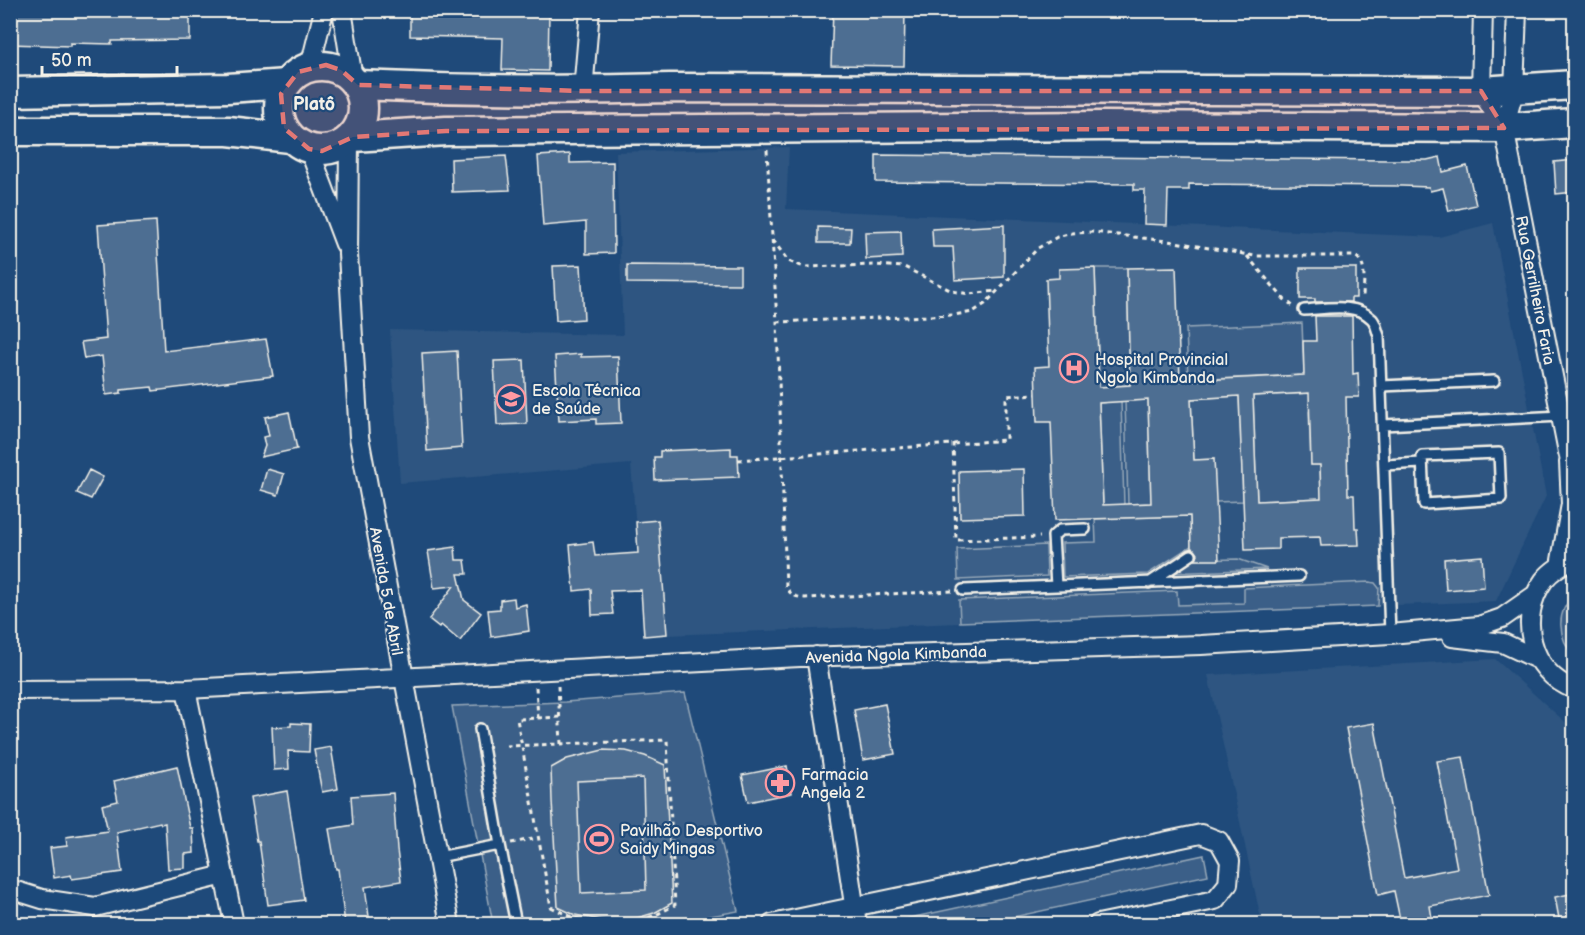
<svg xmlns="http://www.w3.org/2000/svg" width="1585" height="935" viewBox="0 0 1585 935" font-family="'Balsamiq Sans',sans-serif">
<rect width="100%" height="100%" fill="#1f4a7a"/>
<filter id="ink" filterUnits="userSpaceOnUse"><feTurbulence type="fractalNoise" baseFrequency=".0167" numOctaves="2"/><feDisplacementMap in="SourceGraphic" scale="12" xChannelSelector="R" yChannelSelector="G"/><feConvolveMatrix kernelMatrix="1 2 1 2 8 2 1 2 1" color-interpolation-filters="sRGB"/></filter>
<g filter="url(#ink)">
<!-- built -->
<path fill="#2d5581" d="M 789,147 L 786,209 L 1439,237 L 1493,223 L 1546,496 L 1496,601 L 644,636 L 631,464 L 400,483 L 390,330 L 623,335 L 616,152 Z
M 1495,659 L 1574,730 L 1574,924 L 1262,924 L 1208,675 Z"/>
<!-- green -->
<path fill="#3a5f88" stroke="#97a8b8" stroke-width="1.5" d="M 1095,268 L 1127,268 L 1130,385 L 1099,387 Z
M 1302,323 L 1304,375 L 1188,380 L 1186,328 Z
M 1317,393 L 1309,412 L 1311,465 L 1320,465 L 1321,498 L 1257,501 L 1253,396 Z
M 1239,396 L 1243,501 L 1190,503 L 1214,459 L 1194,460 L 1191,399 Z
M 1148,400 L 1151,503 L 1128,504 L 1125,401 Z
M 1121,401 L 1124,505 L 1103,505 L 1099,403 Z
M 1190,516 L 1191,546 L 1148,574 L 1063,577 L 1062,543 L 1096,542 L 1095,519 Z
M 1046,545 L 1047,576 L 958,580 L 957,549 Z
M 1238,559 L 1267,569 L 1170,573 L 1191,560 Z
M 1369,582 L 1375,583 L 1379,588 L 1378,606 L 960,622 L 959,600 L 1177,591 L 1178,605 L 1244,603 L 1244,588 Z
M 1574,596 L 1574,656 C 1558,638 1555,612 1574,596 Z
M 685,693 L 738,911 L 667,924 L 493,924 L 452,706 L 565,702 Z
M 1204,855 L 1208,875 L 981,924 L 882,924 Z"/>
<!-- building -->
<path fill="#4d6e92" stroke="#f4f1e8" stroke-width="1.5" fill-rule="evenodd" d="M 10,10 L 190,10 L 190,40 L 112,41 L 112,44 L 70,43 L 70,46 L 10,44 Z
M 410,10 L 549,10 L 548,71 L 502,70 L 503,38 L 410,36 Z
M 833,10 L 905,10 L 904,66 L 831,65 Z
M 570,154 L 570,163 L 613,162 L 614,253 L 586,254 L 586,222 L 543,226 L 538,156 Z
M 876,155 L 1390,160 L 1427,160 L 1440,157 L 1443,172 L 1467,166 L 1476,205 L 1449,211 L 1443,188 L 1430,191 L 1429,187 L 1402,186 L 1189,184 L 1189,190 L 1168,190 L 1167,225 L 1144,224 L 1145,190 L 1134,190 L 1134,184 L 876,182 Z
M 506,156 L 510,190 L 452,192 L 451,159 Z
M 1575,160 L 1575,192 L 1556,194 L 1554,162 Z
M 156,221 L 164,351 L 266,339 L 273,376 L 153,391 L 152,387 L 121,390 L 121,393 L 106,395 L 102,356 L 84,359 L 81,342 L 106,339 L 98,225 Z
M 1004,225 L 1004,277 L 955,280 L 953,247 L 933,247 L 932,229 Z
M 818,227 L 851,228 L 850,243 L 818,243 Z
M 901,231 L 902,257 L 866,259 L 865,232 Z
M 581,265 L 584,319 L 556,321 L 553,266 Z
M 627,265 L 740,266 L 740,284 L 627,283 Z
M 1176,267 L 1180,381 L 1304,375 L 1303,341 L 1316,341 L 1315,316 L 1352,316 L 1353,374 L 1358,373 L 1359,397 L 1346,397 L 1348,495 L 1354,495 L 1355,528 L 1358,528 L 1359,545 L 1321,546 L 1320,537 L 1278,538 L 1278,549 L 1245,550 L 1239,396 L 1191,399 L 1194,460 L 1214,459 L 1219,560 L 1195,560 L 1198,554 L 1194,549 L 1191,548 L 1190,516 L 1055,520 L 1051,422 L 1037,422 L 1035,367 L 1049,366 L 1046,279 L 1059,278 L 1059,269 L 1095,268 L 1099,387 L 1130,385 L 1127,268 ZM 1309,393 L 1311,465 L 1320,465 L 1321,498 L 1257,501 L 1253,396 ZM 1148,400 L 1151,503 L 1103,505 L 1099,403 Z
M 1300,268 L 1356,268 L 1356,298 L 1351,298 L 1351,302 L 1315,302 L 1315,299 L 1300,299 Z
M 457,351 L 462,448 L 427,451 L 422,353 Z
M 581,354 L 581,357 L 618,356 L 621,423 L 596,424 L 596,419 L 559,421 L 555,356 Z
M 524,360 L 527,424 L 497,425 L 494,361 Z
M 289,412 L 297,449 L 261,457 L 265,446 L 263,437 L 269,436 L 265,417 Z
M 731,448 L 731,455 L 738,455 L 739,477 L 655,480 L 654,457 L 660,457 L 660,451 Z
M 267,469 L 284,474 L 278,495 L 261,490 Z
M 1024,469 L 1025,516 L 960,518 L 959,471 Z
M 89,470 L 103,477 L 91,499 L 77,493 Z
M 658,520 L 667,634 L 644,636 L 641,590 L 610,591 L 613,614 L 592,615 L 591,589 L 574,591 L 570,545 L 593,542 L 595,556 L 638,553 L 636,522 Z
M 455,547 L 456,560 L 465,560 L 467,574 L 458,574 L 464,600 L 481,613 L 460,641 L 441,625 L 439,627 L 429,619 L 454,586 L 434,588 L 428,551 Z
M 1482,556 L 1484,587 L 1446,590 L 1444,559 Z
M 514,598 L 515,607 L 526,604 L 529,631 L 491,637 L 488,610 L 500,609 L 500,600 Z
M 885,704 L 895,754 L 863,760 L 854,710 Z
M 291,723 L 310,724 L 309,752 L 288,751 L 289,769 L 274,770 L 272,727 L 291,726 Z
M 1374,723 L 1404,878 L 1457,868 L 1437,761 L 1463,757 L 1489,895 L 1430,906 L 1433,924 L 1401,924 L 1394,891 L 1378,895 L 1346,728 Z
M 331,747 L 338,789 L 322,792 L 314,750 Z
M 603,750 L 626,751 L 645,756 L 665,765 L 672,903 L 654,913 L 634,919 L 612,922 L 575,915 L 558,907 L 552,801 L 551,768 L 567,759 ZM 643,778 L 646,890 L 581,893 L 577,781 Z
M 177,766 L 190,828 L 193,828 L 194,853 L 185,854 L 185,868 L 168,869 L 165,823 L 161,824 L 160,822 L 117,832 L 122,872 L 72,879 L 71,875 L 54,878 L 50,848 L 67,846 L 66,837 L 108,831 L 102,805 L 118,801 L 114,781 Z
M 787,766 L 792,793 L 748,802 L 742,775 Z
M 287,791 L 304,900 L 268,905 L 259,841 L 257,841 L 250,798 Z
M 393,793 L 397,850 L 401,881 L 365,887 L 370,924 L 345,924 L 338,869 L 336,869 L 329,829 L 353,825 L 351,796 Z
M 1575,893 L 1575,924 L 1560,924 L 1555,897 Z"/>
<g fill="none" stroke-linecap="round" stroke-linejoin="round">
<!-- service casing -->
<g stroke="#f4f1e8" stroke-width="14">
<path id="service" d="M 1304,310 C 1325,309 1356,302 1372,319 C 1376,323 1377,331 1379,336 L 1390,634
M 1381,386 L 1494,381
M 1383,425 L 1561,416
M 1499,453 L 1501,499 L 1424,504 L 1422,456 Z
M 1384,465 L 1422,463
M 1149,583 L 1191,555
M 1056,586 L 1053,536 L 1060,530 L 1085,529
M 963,590 L 1299,576
M 500,845 L 516,924
M 438,857 L 500,845 L 480,729"/>
</g>
<!-- minor casing -->
<g stroke="#f4f1e8" stroke-width="22">
<path id="minor" d="M 342,10 L 353,79
M 1483,10 L 1481,91 L 1504,128 L 1568,452 L 1574,475
M 310,67 L 324,10
M 583,91 L 590,10
M 1504,128 L 1514,91 L 1517,10
M 349,141 L 348,254 L 359,437 L 450,924
M 309,149 L 345,244
M 1574,558 C 1563,564 1552,570 1544,580 C 1517,617 1530,673 1574,689
M 1560,566 L 1571,504 L 1569,462
M 1452,637 L 1503,643 L 1539,660
M 816,656 L 857,924
M 186,689 L 234,924
M 10,690 L 186,689 L 800,657 L 1201,645 L 1390,634 L 1479,626 L 1502,618 L 1535,595
M 10,889 L 42,899 L 95,907 L 224,875
M 772,924 L 1201,834 L 1219,841 L 1230,861 L 1228,884 L 1215,900 L 1098,924"/>
</g>
<!-- primary casing -->
<g stroke="#f4f1e8" stroke-width="33">
<path id="primary" d="M279 108a42 42 0 1 1 84 0a42 42 0 1 1-84 0Z
M 358,85 C 462,90 566,91 670,88 L 1481,91 L 1574,85
M 10,92 L 228,88 L 286,84
M 10,131 L 228,131 L 290,138
M 353,137 L 446,131 L 1104,126 L 1504,128 L 1574,123"/>
</g>
<!-- path -->
<path stroke="#f4f1e8" stroke-width="3" stroke-dasharray="4.5 4.5" stroke-linecap="butt" d="M 767,150 L 777,322 L 786,586 C 790,595 795,597 805,598 L 952,591
M 773,240 L 788,261 L 804,267 L 874,265 L 904,267 L 952,291 L 969,294 L 997,291
M 1247,256 L 1284,299 L 1293,306
M 777,322 L 954,315 L 973,312 L 985,304 L 1038,248 L 1057,237 L 1072,233 L 1093,232 L 1175,242 L 1255,256 L 1355,256 C 1368,263 1363,285 1363,298
M 953,443 L 956,540 L 1040,537
M 738,460 L 1006,440 L 1006,396 L 1036,394
M 558,686 L 561,744
M 536,687 L 538,718
M 560,717 L 517,719 L 551,907 L 574,918 L 597,924
M 506,746 L 667,740 L 675,905 L 654,916 L 625,924
M 511,843 L 533,839"/>
<!-- service -->
<use href="#service" stroke="#1f4a7a" stroke-width="9"/>
<!-- minor -->
<use href="#minor" stroke="#1f4a7a" stroke-width="18"/>
<!-- primary -->
<use href="#primary" stroke="#1f4a7a" stroke-width="28"/>
</g>
</g>
<!-- marked area -->
<path fill="#e27875" fill-opacity="0.2" stroke="#e27875" stroke-width="4.5" stroke-dasharray="12 8" stroke-linejoin="round" d="M 326,65 L 341,70 L 358,85 L 583,91 L 1481,91 L 1504,128 L 446,131 L 353,137 L 322,151 L 309,149 L 284,128 L 281,94 L 298,72 Z"/>
<!-- icons -->
<defs>
<g id="hospital-ring" transform="scale(1.5)"><circle r="9.5" fill="#1f4a7a" stroke="#ff9aa2" stroke-width="1.5"/><path d="M-5-5h3v3.5h4V-5h3V5h-3V1.5h-4V5h-3Z" fill="#ff9aa2"/></g>
<g id="school-ring" transform="scale(1.5)"><circle r="9.5" fill="#1f4a7a" stroke="#ff9aa2" stroke-width="1.5"/><path d="M0-5L7-2L0 1L-7-2ZM-4 1L0 2.5L4 1V4Q0 6-4 4Z" fill="#ff9aa2"/></g>
<g id="pharmacy-ring" transform="scale(1.5)"><circle r="9.5" fill="#1f4a7a" stroke="#ff9aa2" stroke-width="1.5"/><path d="M-2-6h4v4h4v4h-4v4h-4v-4h-4v-4h4Z" fill="#ff9aa2"/></g>
<g id="stadium-ring" transform="scale(1.5)"><circle r="9.5" fill="#1f4a7a" stroke="#ff9aa2" stroke-width="1.5"/><path d="M0-5a6.5 5 0 1 0 0 10a6.5 5 0 1 0 0-10ZM-3.5-1.8h7v3.6h-7Z" fill="#ff9aa2"/></g>
</defs>
<g fill-rule="evenodd">
<use href="#hospital-ring" x="1074" y="368"/>
<use href="#school-ring" x="511" y="399"/>
<use href="#pharmacy-ring" x="780" y="783"/>
<use href="#stadium-ring" x="599" y="839"/>
</g>
<g text-anchor="middle" stroke-width="4.5" stroke-linejoin="round" paint-order="stroke">
<!-- street labels -->
<g font-size="16" fill="#f4f1e8" stroke="#1f4a7a">
<text transform="translate(1536 290) rotate(79)" y="6">Rua Gerrilheiro Faria</text>
<text transform="translate(387 591) rotate(80)" y="6">Avenida 5 de Abril</text>
<text transform="translate(896 654) rotate(-2)" y="6">Avenida Ngola Kimbanda</text>
</g>
<!-- poi labels -->
<g font-size="16" fill="#f4f1e8" stroke="#1f4a7a" text-anchor="start">
<text x="1095" y="365">Hospital Provincial<tspan x="1095" dy="18">Ngola Kimbanda</tspan></text>
<text x="532" y="396">Escola Técnica<tspan x="532" dy="18">de Saúde</tspan></text>
<text x="801" y="780">Farmacia<tspan x="801" dy="18">Angela 2</tspan></text>
<text x="620" y="836">Pavilhão Desportivo<tspan x="620" dy="18">Saidy Mingas</tspan></text>
</g>
<!-- neighbourhood labels -->
<g font-size="18" font-weight="bold" fill="#f4f1e8" stroke="#1f4a7a">
<text x="314" y="110">Platô</text>
</g>
</g>
<!-- margin -->
<rect width="1585" height="935" fill="none" stroke="#1f4a7a" stroke-width="36"/>
<rect x="18" y="18" width="1549" height="899" fill="none" stroke="#f4f1e8" stroke-width="2" filter="url(#ink)"/>
<!-- scale -->
<path d="M42 66v9h135v-9" fill="none" stroke="#f4f1e8" stroke-width="3"/>
<text x="51" y="66" font-size="18" fill="#f4f1e8" stroke="#1f4a7a" stroke-width="4.5" paint-order="stroke">50 m</text>
</svg>
